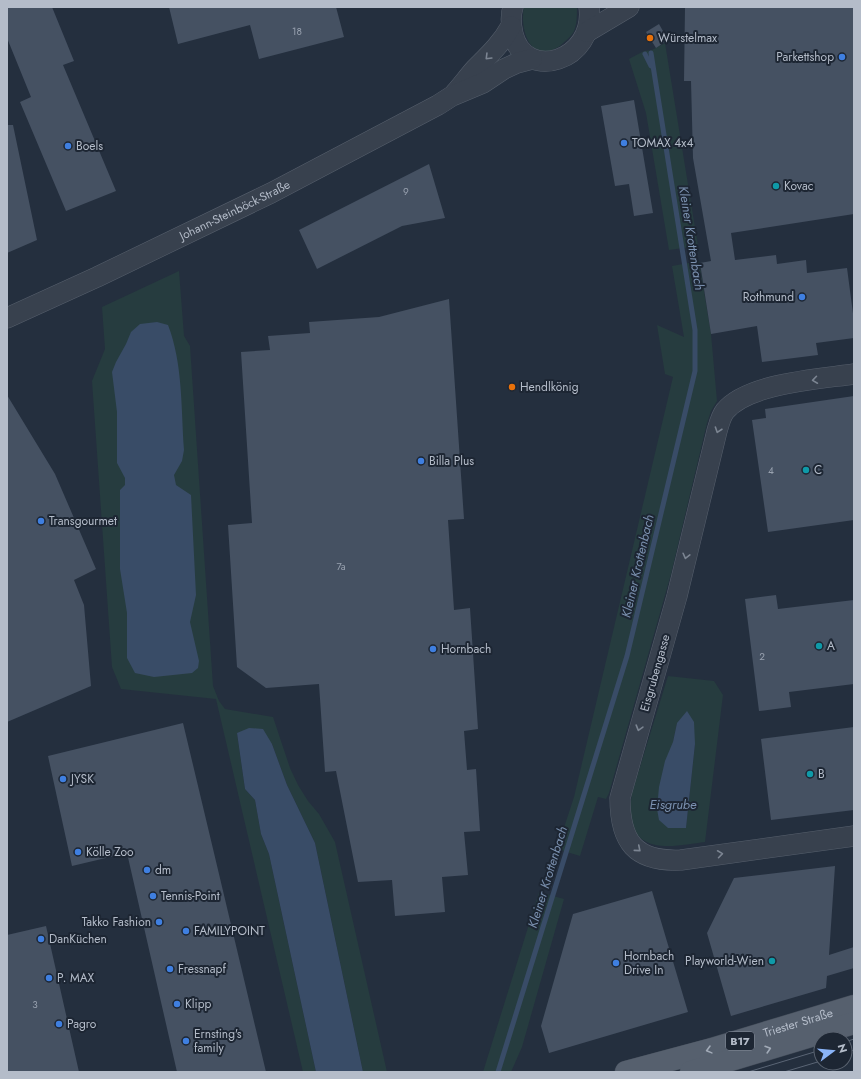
<svg xmlns="http://www.w3.org/2000/svg" width="861" height="1079" viewBox="0 0 861 1079" font-family="Jost,sans-serif">
<rect width="100%" height="100%" fill="#242f3e"/>
<!-- green -->
<path fill="#263c3f" fill-rule="evenodd" d="M 524,7 L 577,7 C 577,15 577,24 574,31 C 571,37 565,41 561,45 C 532,67 519,31 524,7 Z
M 665,43 L 698,246 L 669,250 L 646,113 L 629,59 L 644,51 L 652,50 Z
M 699,261 L 711,334 L 717,401 L 711,411 L 707,423 L 671,574 L 609,793 L 606,799 L 598,797 L 580,856 L 557,849 L 574,797 L 673,377 L 665,374 L 657,325 L 684,337 L 672,266 Z
M 179,271 L 184,336 L 190,346 L 213,686 L 219,701 L 225,709 L 273,717 L 290,768 L 298,785 L 308,801 L 319,814 L 335,842 L 387,1072 L 363,1072 L 315,843 L 287,785 L 272,744 L 237,733 L 245,789 L 255,800 L 261,834 L 269,854 L 316,1072 L 303,1072 L 216,699 L 121,689 L 112,667 L 92,381 L 105,349 L 102,307 Z
M 668,676 L 714,681 L 723,695 L 705,842 C 680,845 639,856 631,821 C 629,812 631,802 632,793 ZM 677,723 L 695,744 L 686,827 L 673,742 Z
M 539,892 L 564,899 L 522,1047 L 511,1072 L 483,1072 Z"/>
<!-- water -->
<path fill="#394c67" d="M 157,322 L 168,325 C 183,364 181,408 184,450 L 182,461 L 174,475 L 176,485 L 191,495 L 196,595 L 190,622 L 199,661 L 198,668 L 192,673 L 154,677 L 135,673 L 127,658 L 127,613 L 120,569 L 120,490 L 125,485 L 125,478 L 117,463 L 117,412 L 112,372 L 116,362 L 126,344 L 131,332 L 140,324 Z
M 687,711 L 694,722 L 695,744 L 686,828 L 668,828 L 659,820 L 657,809 L 659,787 L 665,761 L 673,742 L 677,723 Z
M 249,728 L 263,729 L 272,744 L 287,785 L 315,843 L 363,1072 L 316,1072 L 269,854 L 261,834 L 255,800 L 245,789 L 237,733 Z"/>
<g fill="none" stroke-linecap="round" stroke-linejoin="round">
<!-- stream -->
<path stroke="#394c67" stroke-width="5" d="M 645,54 L 651,66
M 498,1072 L 627,656 L 695,371 L 695,330 L 651,53"/>
</g>
<!-- building -->
<path fill="#455162" d="M 7,7 L 52,7 L 74,61 L 63,65 L 116,191 L 66,211 L 20,102 L 31,97 L 7,38 Z
M 169,7 L 336,7 L 344,37 L 259,59 L 250,25 L 178,44 Z
M 685,7 L 854,7 L 854,214 L 731,233 L 735,260 L 776,255 L 777,264 L 806,260 L 807,273 L 847,268 L 854,321 L 854,338 L 816,343 L 818,355 L 762,362 L 757,326 L 711,334 L 700,263 L 711,261 L 693,158 L 691,81 L 684,81 Z
M 659,24 L 668,40 L 656,48 L 646,32 Z
M 634,100 L 653,213 L 634,216 L 629,184 L 615,186 L 601,106 Z
M 7,125 L 13,125 L 37,240 L 7,253 Z
M 429,164 L 445,218 L 402,226 L 317,269 L 299,230 Z
M 449,299 L 464,519 L 448,520 L 454,610 L 470,608 L 478,729 L 464,731 L 467,770 L 476,769 L 480,831 L 464,832 L 468,875 L 442,877 L 445,912 L 395,916 L 392,880 L 358,882 L 336,771 L 325,772 L 319,684 L 266,688 L 237,667 L 228,525 L 252,523 L 241,352 L 270,350 L 268,336 L 310,333 L 309,322 L 379,317 Z
M 7,395 L 55,474 L 96,569 L 74,580 L 84,605 L 91,686 L 7,722 Z
M 854,396 L 854,520 L 768,532 L 752,420 L 766,418 L 765,409 Z
M 776,595 L 778,609 L 854,600 L 854,684 L 789,692 L 791,707 L 759,711 L 745,599 Z
M 183,723 L 214,853 L 266,1072 L 177,1072 L 127,853 L 72,866 L 48,756 Z
M 854,727 L 854,810 L 771,820 L 761,739 Z
M 835,866 L 829,955 L 854,947 L 854,968 L 827,976 L 826,988 L 731,1016 L 707,933 L 734,878 Z
M 652,891 L 688,1012 L 549,1053 L 541,1026 L 573,914 Z
M 46,926 L 79,1072 L 7,1072 L 7,935 Z"/>
<g fill="none" stroke-linecap="round" stroke-linejoin="round">
<!-- minor casing -->
<g stroke="#565f6c" stroke-width="21">
<g id="minor">
<path d="M 513,7 C 510,16 511,25 513,34 C 525,83 596,61 589,7"/>
<path d="M 587,32 L 629,7"/>
<path d="M 455,93 C 462,85 468,77 475,69 C 489,55 501,44 511,26"/>
<path id="s1" d="M 7,318 L 97,277 L 271,193 L 438,105 L 452,96 L 483,83 L 504,69 L 517,63 L 532,59"/>
<path d="M 854,374 C 820,379 748,383 725,411 C 721,416 719,424 717,431 L 677,596 L 620,798 C 620,842 635,862 681,860 L 854,836"/>
</g>
</g>
<!-- primary casing -->
<g stroke="#414a57" stroke-width="23">
<g id="primary">
<path id="s2" d="M 626,1072 L 712,1049 L 854,1006"/>
<path d="M 691,1072 L 854,1023"/>
</g>
</g>
<!-- minor -->
<use href="#minor" stroke="#38414e" stroke-width="20"/>
<!-- primary -->
<use href="#primary" stroke="#56606e" stroke-width="22"/>
<!-- tram -->
<path stroke="#5a6575" stroke-width="1" d="M 845,1042 L 854,1039
M 845,1053 L 854,1050
M 748,1072 L 821,1050
M 784,1072 L 821,1061"/>
</g>
<!-- one-way arrows -->
<defs><path id="oneway-chevron" d="M-2-3.5L2.5 0L-2 3.5" fill="none" stroke-width="1.6" stroke-linecap="round" stroke-linejoin="round"/></defs>
<g stroke="#7c8592">
<use href="#oneway-chevron" transform="translate(488 57) rotate(135)"/>
<use href="#oneway-chevron" transform="translate(815 380) rotate(172)"/>
<use href="#oneway-chevron" transform="translate(718 430) rotate(109)"/>
<use href="#oneway-chevron" transform="translate(686 556) rotate(104)"/>
<use href="#oneway-chevron" transform="translate(639 728) rotate(106)"/>
<use href="#oneway-chevron" transform="translate(638 849) rotate(40)"/>
<use href="#oneway-chevron" transform="translate(720 854) rotate(-8)"/>
</g>
<g stroke="#a1aab7">
<use href="#oneway-chevron" transform="translate(768 1049) rotate(-17)"/>
<use href="#oneway-chevron" transform="translate(709 1050) rotate(165)"/>
</g>
<!-- markers -->
<g fill="#e8710a" stroke="#1d2633" stroke-width="1.5">
<circle cx="650" cy="38" r="4"/>
<circle cx="512" cy="387" r="4"/>
</g>
<g fill="#3f7fe0" stroke="#1d2633" stroke-width="1.5">
<circle cx="842" cy="57" r="4"/>
<circle cx="624" cy="143" r="4"/>
<circle cx="68" cy="146" r="4"/>
<circle cx="802" cy="297" r="4"/>
<circle cx="421" cy="461" r="4"/>
<circle cx="41" cy="521" r="4"/>
<circle cx="433" cy="649" r="4"/>
<circle cx="63" cy="779" r="4"/>
<circle cx="78" cy="852" r="4"/>
<circle cx="147" cy="870" r="4"/>
<circle cx="153" cy="896" r="4"/>
<circle cx="159" cy="922" r="4"/>
<circle cx="186" cy="931" r="4"/>
<circle cx="41" cy="939" r="4"/>
<circle cx="616" cy="963" r="4"/>
<circle cx="170" cy="969" r="4"/>
<circle cx="49" cy="978" r="4"/>
<circle cx="177" cy="1004" r="4"/>
<circle cx="59" cy="1024" r="4"/>
<circle cx="186" cy="1041" r="4"/>
</g>
<g fill="#0f9aa8" stroke="#1d2633" stroke-width="1.5">
<circle cx="776" cy="186" r="4"/>
<circle cx="806" cy="470" r="4"/>
<circle cx="819" cy="646" r="4"/>
<circle cx="810" cy="774" r="4"/>
<circle cx="772" cy="961" r="4"/>
</g>
<g text-anchor="middle" stroke-width="4" stroke-linejoin="round" paint-order="stroke">
<!-- number labels -->
<g font-size="10" fill="#98a1af">
<text x="297" y="35">18</text>
<text x="406" y="195">9</text>
<text x="771" y="474">4</text>
<text x="341" y="570">7a</text>
<text x="762" y="660">2</text>
<text x="35" y="1008">3</text>
</g>
<!-- shield labels -->
<rect fill="#1d2633" stroke="#878f9c" stroke-width="1" x="726" y="1032" width="28" height="18" rx="3"/>
<g font-size="11" font-weight="bold" fill="#b4bcc9">
<text x="740" y="1045">B17</text>
</g>
<!-- poi labels -->
<g font-size="12" fill="#b4bcc9" stroke="#1d2633" text-anchor="start">
<text x="658" y="42">Würstelmax</text>
<text x="834" y="61" text-anchor="end">Parkettshop</text>
<text x="632" y="147">TOMAX 4x4</text>
<text x="76" y="150">Boels</text>
<text x="784" y="190">Kovac</text>
<text x="794" y="301" text-anchor="end">Rothmund</text>
<text x="520" y="391">Hendlkönig</text>
<text x="429" y="465">Billa Plus</text>
<text x="814" y="474">C</text>
<text x="49" y="525">Transgourmet</text>
<text x="827" y="650">A</text>
<text x="441" y="653">Hornbach</text>
<text x="818" y="778">B</text>
<text x="71" y="783">JYSK</text>
<text x="86" y="856">Kölle Zoo</text>
<text x="155" y="874">dm</text>
<text x="161" y="900">Tennis-Point</text>
<text x="151" y="926" text-anchor="end">Takko Fashion</text>
<text x="194" y="935">FAMILYPOINT</text>
<text x="49" y="943">DanKüchen</text>
<text x="624" y="960">Hornbach<tspan x="624" dy="14">Drive In</tspan></text>
<text x="764" y="965" text-anchor="end">Playworld-Wien</text>
<text x="178" y="973">Fressnapf</text>
<text x="57" y="982">P. MAX</text>
<text x="185" y="1008">Klipp</text>
<text x="67" y="1028">Pagro</text>
<text x="194" y="1038">Ernsting's<tspan x="194" dy="14">family</tspan></text>
</g>
<!-- street labels -->
<g font-size="12" fill="#b4bcc9" stroke="#1d2633">
<text dy="4" stroke="none"><textPath href="#s1" startOffset="252">Johann-Steinböck-Straße</textPath></text>
<text transform="translate(655 673) rotate(-74)" y="4">Eisgrubengasse</text>
<text dy="4" stroke="none"><textPath href="#s2" startOffset="179">Triester Straße</textPath></text>
</g>
<!-- water labels -->
<g font-size="13" font-style="italic" fill="#7c92b1" stroke="#1d2633">
<text transform="translate(692 238) rotate(81)" y="5">Kleiner Krottenbach</text>
<text transform="translate(637 566) rotate(-77)" y="5">Kleiner Krottenbach</text>
<text x="673" y="809">Eisgrube</text>
<text transform="translate(547 877) rotate(-73)" y="5">Kleiner Krottenbach</text>
</g>
</g>
<!-- border -->
<rect width="861" height="1079" fill="none" stroke="#b4bcc9" stroke-width="16"/>
<!-- north arrow -->
<g transform="translate(833 1051) rotate(74)"><circle r="19" fill="#1d2633" stroke="#59626f"/>
<path d="M0-3L7 15L0 10L-7 15Z" fill="#8ab4f8"/>
<text y="-6" font-size="11" font-weight="bold" text-anchor="middle" fill="#b4bcc9">N</text>
</g>
</svg>
